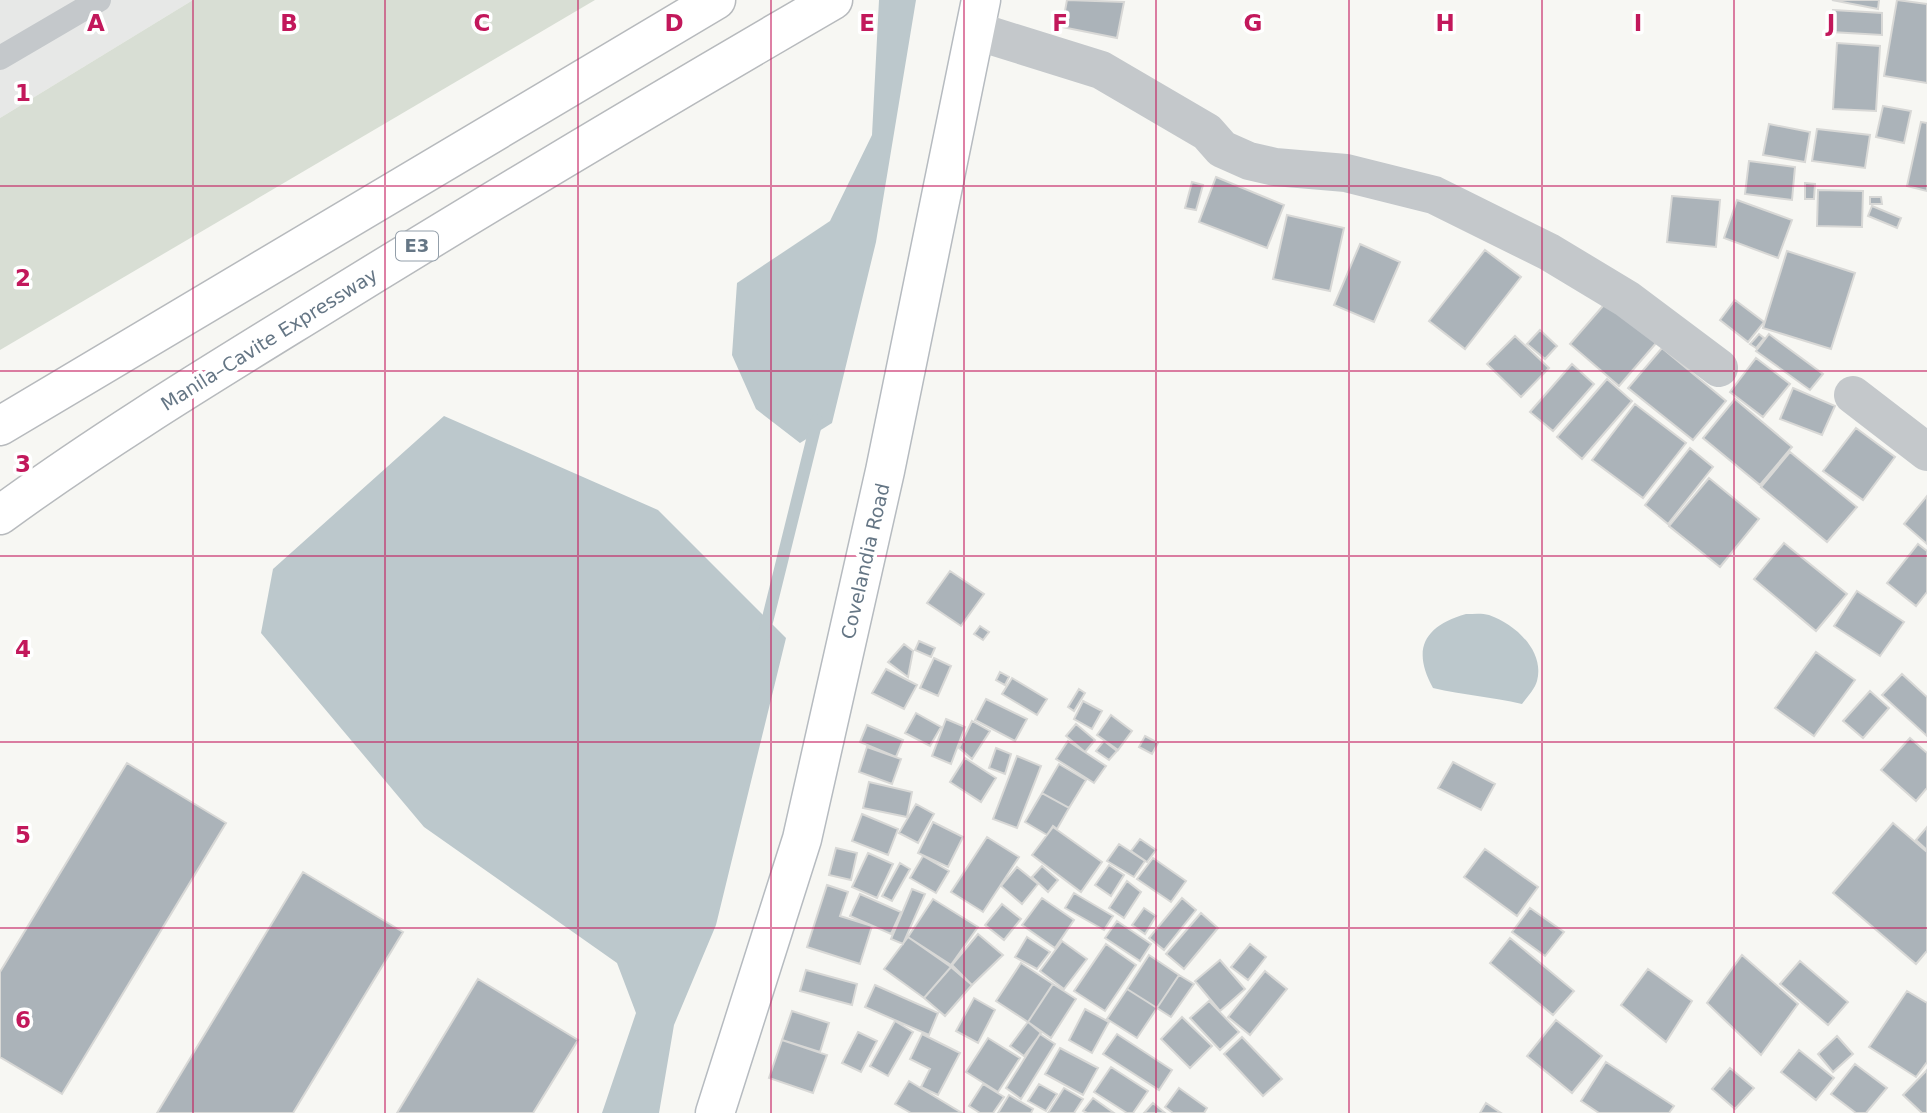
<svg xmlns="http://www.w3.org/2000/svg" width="1927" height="1113" viewBox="0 0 1927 1113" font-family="'DejaVu Sans',sans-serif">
<rect width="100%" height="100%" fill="#f7f7f3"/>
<!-- built -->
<path fill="#e7e8e7" d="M 0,0 L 193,0 L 0,118 Z"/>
<!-- green -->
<path fill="#d8ded4" d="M 193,0 L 595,0 L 0,350 L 0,118 Z"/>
<!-- water -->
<path fill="#bcc8cc" d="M 879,0 L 916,0 L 876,242 L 832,423 L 800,443 L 756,409 L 732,355 L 737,283 L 830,221 L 872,135 Z
M 444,416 L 658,510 L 786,638 L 716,925 L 674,1025 L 659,1113 L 602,1113 L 636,1013 L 617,963 L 424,827 L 261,633 L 273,569 Z
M 1466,614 C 1474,614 1482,613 1489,615 C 1515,624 1545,651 1537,681 C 1535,689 1527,697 1522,704 C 1492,697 1463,695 1433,688 C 1411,648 1425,626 1466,614 Z"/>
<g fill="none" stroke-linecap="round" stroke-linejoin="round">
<!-- stream -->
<path stroke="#bcc8cc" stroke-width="12" d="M 764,634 L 817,420"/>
</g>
<!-- building -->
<path fill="#abb3b9" stroke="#d8d8d6" stroke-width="2" d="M 1067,0 L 1124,2 L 1117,38 L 1062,27 Z
M 1832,0 L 1879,0 L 1878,9 Z
M 1897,0 L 1927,4 L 1927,83 L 1884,76 Z
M 1833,10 L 1882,13 L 1882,35 L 1831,32 Z
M 1837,43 L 1880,46 L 1876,111 L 1833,109 Z
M 1883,106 L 1911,111 L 1904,143 L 1876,137 Z
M 1921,122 L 1927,123 L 1927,191 L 1907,186 Z
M 1769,124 L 1810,132 L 1805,162 L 1763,155 Z
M 1817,129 L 1870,135 L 1865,168 L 1812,161 Z
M 1749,161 L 1795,167 L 1792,200 L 1745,194 Z
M 1216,177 L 1284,205 L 1267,248 L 1199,222 Z
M 1192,182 L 1203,185 L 1196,210 L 1185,208 Z
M 1805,183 L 1815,184 L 1814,199 L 1805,199 Z
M 1818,190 L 1863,191 L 1862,227 L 1817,226 Z
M 1672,196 L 1720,200 L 1716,247 L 1667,242 Z
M 1870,197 L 1881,197 L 1882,204 L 1870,204 Z
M 1737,200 L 1792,220 L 1778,258 L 1724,238 Z
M 1872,206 L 1901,218 L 1897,228 L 1868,216 Z
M 1287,215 L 1344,228 L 1330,291 L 1273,279 Z
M 1360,244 L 1400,262 L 1374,322 L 1334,305 Z
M 1485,250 L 1521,277 L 1465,349 L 1429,321 Z
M 1787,251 L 1855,273 L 1831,349 L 1763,328 Z
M 1609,299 L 1657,342 L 1619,386 L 1570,344 Z
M 1735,300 L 1764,322 L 1748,342 L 1720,320 Z
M 1540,330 L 1557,346 L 1545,359 L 1527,344 Z
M 1759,334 L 1764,338 L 1756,348 L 1750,344 Z
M 1769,334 L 1823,374 L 1810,390 L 1756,351 Z
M 1515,336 L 1549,368 L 1521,397 L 1487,364 Z
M 1662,348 L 1726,401 L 1693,440 L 1628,388 Z
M 1756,358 L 1790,384 L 1763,417 L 1730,392 Z
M 1572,364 L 1594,384 L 1553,431 L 1530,412 Z
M 1607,379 L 1632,401 L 1582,459 L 1557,437 Z
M 1793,388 L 1835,406 L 1822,435 L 1780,419 Z
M 1735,399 L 1792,447 L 1760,485 L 1703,438 Z
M 1635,404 L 1686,443 L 1643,498 L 1592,460 Z
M 1856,428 L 1895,457 L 1863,500 L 1823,471 Z
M 1690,448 L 1713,467 L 1668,524 L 1645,505 Z
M 1790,452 L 1857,507 L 1827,542 L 1761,487 Z
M 1709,478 L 1759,519 L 1720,567 L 1669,526 Z
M 1927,496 L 1927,544 L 1904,524 Z
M 1784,543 L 1847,594 L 1816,631 L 1754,579 Z
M 1918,544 L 1927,551 L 1927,592 L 1916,606 L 1887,583 Z
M 950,571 L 984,594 L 961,626 L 927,603 Z
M 1857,591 L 1904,622 L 1880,656 L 1834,626 Z
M 980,626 L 989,632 L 983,640 L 974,634 Z
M 919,641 L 935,648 L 931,657 L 915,650 Z
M 904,644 L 913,651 L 908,677 L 888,662 Z
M 1816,652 L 1855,680 L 1814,736 L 1775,708 Z
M 934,658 L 951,666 L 938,696 L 920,688 Z
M 886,669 L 917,685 L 904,709 L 872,693 Z
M 1000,672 L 1009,677 L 1005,685 L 996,680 Z
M 1902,674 L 1927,697 L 1927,736 L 1882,695 Z
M 1012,678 L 1047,699 L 1037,715 L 1002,694 Z
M 1079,689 L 1085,693 L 1074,711 L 1068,707 Z
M 1870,691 L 1889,708 L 1863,738 L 1843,721 Z
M 986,699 L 1027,719 L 1015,741 L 975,720 Z
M 1083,701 L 1102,711 L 1092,729 L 1074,719 Z
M 916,713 L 941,727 L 930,746 L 905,733 Z
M 1111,715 L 1132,731 L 1118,750 L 1097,735 Z
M 946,719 L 965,727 L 951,764 L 932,756 Z
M 972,721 L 990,731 L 972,759 L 959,748 Z
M 1076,724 L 1095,740 L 1085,752 L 1066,736 Z
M 867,725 L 903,740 L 896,757 L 860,742 Z
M 1145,736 L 1158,743 L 1152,754 L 1139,747 Z
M 1910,738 L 1927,753 L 1927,788 L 1916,801 L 1881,770 Z
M 1068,741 L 1106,766 L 1094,783 L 1056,759 Z
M 1104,741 L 1117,751 L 1109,760 L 1096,751 Z
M 867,747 L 901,759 L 892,784 L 859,772 Z
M 996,748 L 1011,754 L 1005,774 L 989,768 Z
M 1017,756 L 1041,766 L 1017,828 L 993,819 Z
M 965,758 L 996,778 L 981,802 L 950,782 Z
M 1453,762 L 1495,784 L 1481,810 L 1438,788 Z
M 127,763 L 226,823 L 62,1094 L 0,1057 L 0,972 Z
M 1059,764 L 1086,780 L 1069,808 L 1042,793 Z
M 869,782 L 912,792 L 907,817 L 863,808 Z
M 1042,793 L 1069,808 L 1057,829 L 1053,826 L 1047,835 L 1025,822 Z
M 916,804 L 934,814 L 918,843 L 899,833 Z
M 862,814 L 898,829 L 888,855 L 852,841 Z
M 933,822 L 963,837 L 948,867 L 918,853 Z
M 1893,823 L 1927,852 L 1927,951 L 1916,964 L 1833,893 Z
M 1053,827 L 1102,862 L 1081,892 L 1032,855 Z
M 1927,827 L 1927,850 L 1916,840 Z
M 987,837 L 1019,857 L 983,912 L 951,892 Z
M 1140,839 L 1156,850 L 1147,862 L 1131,851 Z
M 1119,844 L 1145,861 L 1134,877 L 1107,861 Z
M 836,848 L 857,853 L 851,880 L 829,875 Z
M 1485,849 L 1538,887 L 1517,916 L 1464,877 Z
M 868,853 L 893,864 L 877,898 L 852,887 Z
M 923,856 L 949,871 L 936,893 L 910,878 Z
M 1153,858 L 1186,881 L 1171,902 L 1137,879 Z
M 900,863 L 910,869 L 892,901 L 882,896 Z
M 1109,865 L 1124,875 L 1111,896 L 1095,885 Z
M 1042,866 L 1058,880 L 1048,892 L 1032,877 Z
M 1017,867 L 1038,884 L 1022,904 L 1001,886 Z
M 303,872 L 403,932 L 293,1113 L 157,1113 Z
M 1127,881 L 1141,892 L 1124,918 L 1109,908 Z
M 827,885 L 848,892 L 840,916 L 872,926 L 860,964 L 807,947 Z
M 912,889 L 925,894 L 903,944 L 891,939 Z
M 1074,893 L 1113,916 L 1104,930 L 1065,908 Z
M 860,894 L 901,912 L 891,934 L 850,916 Z
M 1042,898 L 1074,920 L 1055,948 L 1022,925 Z
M 1182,898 L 1196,910 L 1164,950 L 1149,938 Z
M 933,899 L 978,927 L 951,965 L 908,937 Z
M 1002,904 L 1021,919 L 1004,940 L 985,925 Z
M 1144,908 L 1156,916 L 1145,934 L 1132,925 Z
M 1530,908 L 1564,932 L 1545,956 L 1512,932 Z
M 1201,913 L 1218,928 L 1184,969 L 1166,954 Z
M 1117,921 L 1151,944 L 1140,961 L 1105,938 Z
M 978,934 L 1003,955 L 972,985 L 952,965 Z
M 908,937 L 951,967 L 924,998 L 884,969 Z
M 1027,937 L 1050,952 L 1037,969 L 1015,957 Z
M 1510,938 L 1574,991 L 1553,1015 L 1490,963 Z
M 1062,941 L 1087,959 L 1064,989 L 1040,971 Z
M 1106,944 L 1136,965 L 1105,1011 L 1074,991 Z
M 1250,944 L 1266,957 L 1248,980 L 1231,967 Z
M 1149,955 L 1179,975 L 1157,1008 L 1127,989 Z
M 1742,955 L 1798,1004 L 1761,1055 L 1707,1003 Z
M 1220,960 L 1245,989 L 1220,1011 L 1195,981 Z
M 1800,961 L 1848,1002 L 1828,1025 L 1780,984 Z
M 1021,963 L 1053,984 L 1028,1022 L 996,1001 Z
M 951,967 L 972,985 L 945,1016 L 924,998 Z
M 1648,969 L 1692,1001 L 1666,1042 L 1621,1005 Z
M 806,970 L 857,984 L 852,1005 L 800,991 Z
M 1265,971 L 1287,989 L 1250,1035 L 1228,1017 Z
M 1179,975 L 1194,984 L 1171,1017 L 1157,1008 Z
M 478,979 L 578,1040 L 533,1113 L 397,1113 Z
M 1053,984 L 1076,999 L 1051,1038 L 1028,1022 Z
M 875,985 L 938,1013 L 929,1035 L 865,1007 Z
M 1127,989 L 1157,1008 L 1137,1038 L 1107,1019 Z
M 1907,991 L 1927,1003 L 1927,1062 L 1916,1077 L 1869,1047 Z
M 974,998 L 995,1010 L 978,1043 L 956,1031 Z
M 1209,1001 L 1239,1032 L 1220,1050 L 1190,1018 Z
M 1085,1009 L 1109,1022 L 1092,1053 L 1069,1040 Z
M 792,1011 L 829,1023 L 820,1052 L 782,1040 Z
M 1182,1017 L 1212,1046 L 1190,1068 L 1161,1039 Z
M 1556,1020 L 1602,1056 L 1572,1093 L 1527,1056 Z
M 895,1021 L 913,1032 L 888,1076 L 870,1066 Z
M 1028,1022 L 1041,1033 L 1024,1056 L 1010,1046 Z
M 858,1032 L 877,1041 L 861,1072 L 842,1063 Z
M 922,1034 L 960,1053 L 938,1095 L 921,1087 L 930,1069 L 910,1059 Z
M 1040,1034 L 1055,1044 L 1021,1099 L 1006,1088 Z
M 1117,1034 L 1172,1070 L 1159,1090 L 1103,1054 Z
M 1837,1036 L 1853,1054 L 1833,1072 L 1818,1054 Z
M 1242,1037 L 1282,1079 L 1263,1096 L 1224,1054 Z
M 988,1038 L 1020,1058 L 998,1092 L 966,1072 Z
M 782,1040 L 827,1055 L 813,1093 L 769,1078 Z
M 1060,1048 L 1098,1068 L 1083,1095 L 1045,1074 Z
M 1799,1050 L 1834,1078 L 1816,1100 L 1781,1072 Z
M 1606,1062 L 1674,1106 L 1669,1113 L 1599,1113 L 1581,1101 Z
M 1855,1064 L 1887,1088 L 1866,1113 L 1856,1113 L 1831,1094 Z
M 1111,1067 L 1148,1091 L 1133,1113 L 1127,1113 L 1094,1092 Z
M 1730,1068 L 1754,1088 L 1735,1109 L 1712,1089 Z
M 1927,1070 L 1927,1113 L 1922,1113 L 1903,1095 Z
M 909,1081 L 962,1113 L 911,1113 L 895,1104 Z
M 983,1084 L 1004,1097 L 993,1113 L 980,1113 L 969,1106 Z
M 1039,1084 L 1057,1094 L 1046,1111 L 1028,1101 Z
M 1064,1088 L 1083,1099 L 1074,1113 L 1048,1113 Z
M 1179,1088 L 1207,1108 L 1204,1113 L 1173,1113 L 1165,1107 Z
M 1009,1095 L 1033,1109 L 1031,1113 L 998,1113 Z
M 1093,1098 L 1114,1113 L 1087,1113 L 1083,1111 Z
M 1153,1103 L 1165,1113 L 1144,1113 Z
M 1486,1103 L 1501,1113 L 1480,1113 Z"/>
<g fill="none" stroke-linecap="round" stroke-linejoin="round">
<!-- secondary casing -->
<g stroke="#b6bbc0" stroke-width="41">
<path id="secondary" d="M 715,1113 L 802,839 L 885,471 L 981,0"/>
</g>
<!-- highway casing -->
<g stroke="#b7babd" stroke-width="41">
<path id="highway" d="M 0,426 L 716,0
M 0,515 C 101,441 208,376 315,310 C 486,204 659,101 833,0"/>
</g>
<!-- lane -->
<path stroke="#c4c8cb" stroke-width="24" d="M 0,58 L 99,0"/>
<!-- street -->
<path stroke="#c4c8cb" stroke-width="38" d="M 976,31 L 1101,70 L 1207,132 L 1222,149 L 1249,161 L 1275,167 L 1346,173 L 1434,195 L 1549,252 L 1627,299 L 1719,368
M 1853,395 L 1927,452"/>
<!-- secondary -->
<use href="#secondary" stroke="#fff" stroke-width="38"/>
<!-- highway -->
<use href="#highway" stroke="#fff" stroke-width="38"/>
</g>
<!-- grid -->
<path fill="none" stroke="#c2185b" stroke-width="2" stroke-opacity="0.55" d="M 193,0 L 193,1113M 385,0 L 385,1113M 578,0 L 578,1113M 771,0 L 771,1113M 964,0 L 964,1113M 1156,0 L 1156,1113M 1349,0 L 1349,1113M 1542,0 L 1542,1113M 1734,0 L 1734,1113M 0,186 L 1927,186M 0,371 L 1927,371M 0,556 L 1927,556M 0,742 L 1927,742M 0,928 L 1927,928"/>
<g text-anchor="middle" stroke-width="7" stroke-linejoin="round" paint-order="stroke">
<!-- shield labels -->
<rect fill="#fff" stroke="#939faa" stroke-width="2" x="396" y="231.5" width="42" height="29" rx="5"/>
<g font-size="18" font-weight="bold" fill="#657685">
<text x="417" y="252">E3</text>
</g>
<!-- street labels -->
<g font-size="19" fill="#657685" stroke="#fff">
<text transform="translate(269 339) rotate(-32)" y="7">Manila–Cavite Expressway</text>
<text transform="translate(865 561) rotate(-77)" y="7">Covelandia Road</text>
</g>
</g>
<g font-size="23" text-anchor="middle" font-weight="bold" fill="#c2185b" stroke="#fff" stroke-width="7" stroke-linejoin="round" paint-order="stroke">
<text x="96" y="31">A</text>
<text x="289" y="31">B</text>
<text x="482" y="31">C</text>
<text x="674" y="31">D</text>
<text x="867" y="31">E</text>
<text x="1060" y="31">F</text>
<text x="1253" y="31">G</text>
<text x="1445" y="31">H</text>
<text x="1638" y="31">I</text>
<text x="1831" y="31">J</text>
<text x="23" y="101">1</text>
<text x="23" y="286">2</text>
<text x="23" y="472">3</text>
<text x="23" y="657">4</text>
<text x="23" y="843">5</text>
<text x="23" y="1028">6</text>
</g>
</svg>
